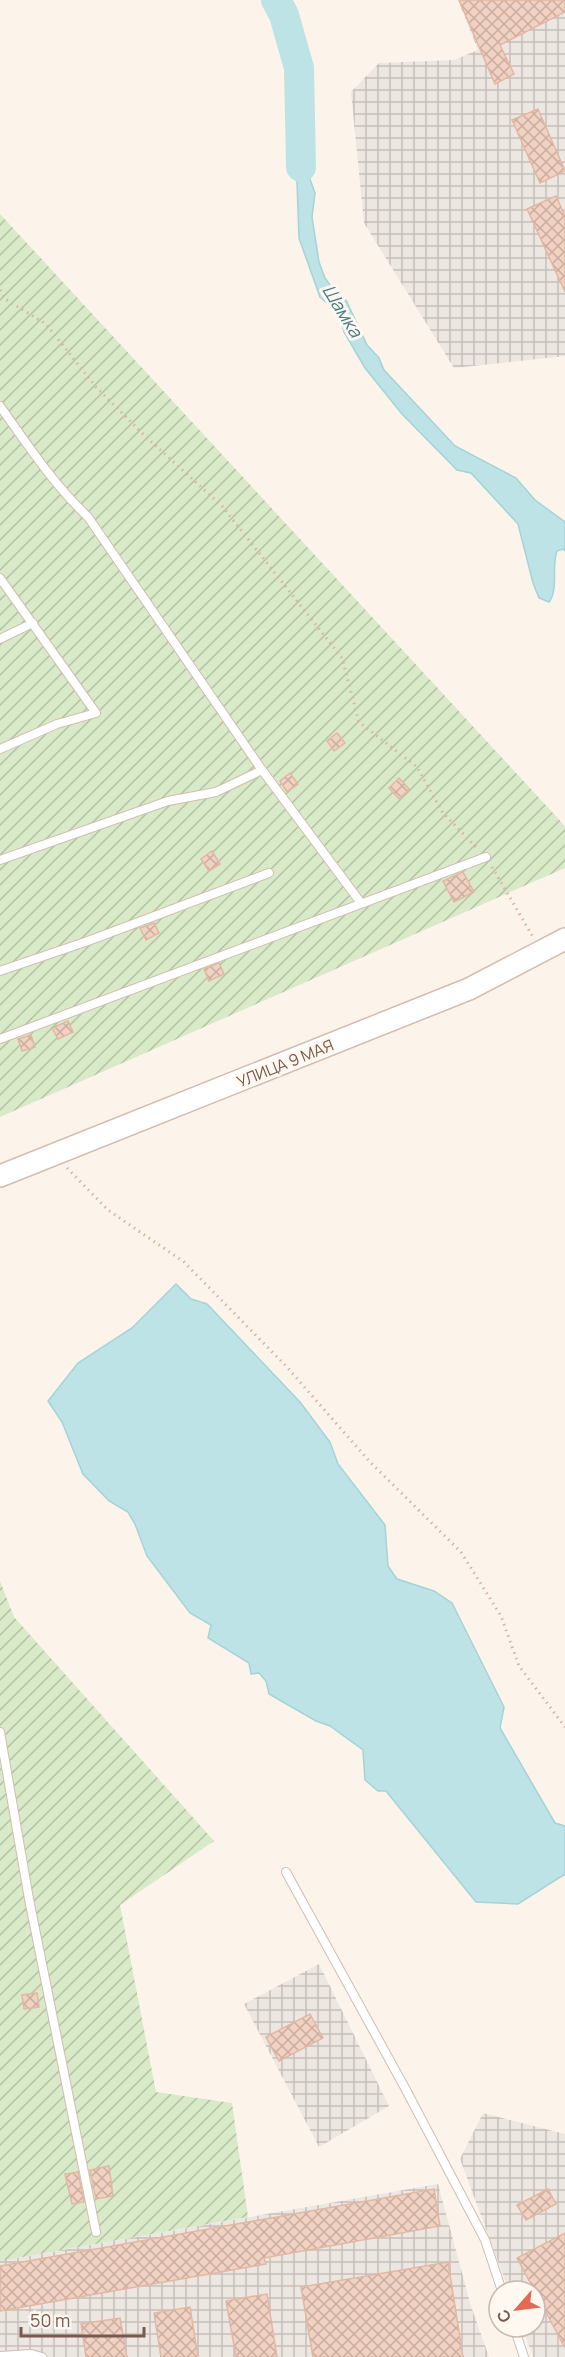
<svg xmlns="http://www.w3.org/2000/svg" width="565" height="2357" viewBox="0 0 565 2357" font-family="Manrope,sans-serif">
<defs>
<pattern id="industrial-grid" width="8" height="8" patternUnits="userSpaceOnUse" patternTransform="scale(1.5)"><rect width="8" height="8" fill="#ede7e2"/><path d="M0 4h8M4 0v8" fill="none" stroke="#c5beb9"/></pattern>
<pattern id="garden-furrows" width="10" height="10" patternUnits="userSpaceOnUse" patternTransform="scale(1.5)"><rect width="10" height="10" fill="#d8eac8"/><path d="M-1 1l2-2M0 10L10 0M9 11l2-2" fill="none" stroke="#b4c1a5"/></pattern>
<pattern id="building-cross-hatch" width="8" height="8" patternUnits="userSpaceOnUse" patternTransform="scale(1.5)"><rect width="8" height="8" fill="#f1d2c2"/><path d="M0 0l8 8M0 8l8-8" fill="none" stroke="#c8ada0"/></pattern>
</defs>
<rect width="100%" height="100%" fill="#fcf4ea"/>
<!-- industrial -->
<path fill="url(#industrial-grid)" d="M 458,0 L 565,0 L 565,356 L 454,368 L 364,223 L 351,92 L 379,63 L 454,60 L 478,50 Z
M 319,1964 L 389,2106 L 319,2147 L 244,2004 Z
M 483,2113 L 565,2134 L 565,2357 L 533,2357 L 522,2327 L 535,2327 L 535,2291 L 509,2291 L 460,2159 Z
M 438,2184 L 471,2306 L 489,2357 L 0,2357 L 0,2261 Z"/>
<!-- garden -->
<path fill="url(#garden-furrows)" d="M 0,214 L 565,826 L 565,868 L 0,1117 Z
M 0,1581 L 14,1617 L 214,1841 L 120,1905 L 156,2092 L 232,2103 L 248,2217 L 0,2261 Z"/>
<!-- water -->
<path fill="#bee3e6" stroke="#a4d3d8" stroke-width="1.5" d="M 295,126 L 305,130 L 309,142 L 310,179 L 315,193 L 312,217 L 319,262 L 325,278 L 335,292 L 346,300 L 367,345 L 379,358 L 384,370 L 455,446 L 516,478 L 535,500 L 565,522 L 565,551 L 563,549 L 557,551 C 551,567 559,589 549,602 L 539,598 L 533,583 L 518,524 L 471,473 L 457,470 L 402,414 L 365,368 L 344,332 L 338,312 L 320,297 L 299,238 L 297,182 L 293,159 L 296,143 Z
M 176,1284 L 191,1299 L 207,1304 L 300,1402 L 330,1442 L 338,1464 L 385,1525 L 388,1566 L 397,1579 L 434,1591 L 452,1603 L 504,1707 L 500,1728 L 555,1823 L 565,1826 L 565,1874 L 518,1904 L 476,1902 L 386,1791 L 378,1791 L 365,1780 L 363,1750 L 330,1726 L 316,1721 L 269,1694 L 266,1681 L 259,1673 L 251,1674 L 249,1663 L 208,1638 L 211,1625 L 190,1613 L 147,1556 L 135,1524 L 128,1512 L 109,1501 L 83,1474 L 62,1422 L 48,1401 L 78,1363 L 132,1328 Z"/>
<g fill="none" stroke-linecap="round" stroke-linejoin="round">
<!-- river -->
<path stroke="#bee3e6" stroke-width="30" d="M 276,0 L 284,15 L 299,68 L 301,167"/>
</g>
<!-- building -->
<path fill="url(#building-cross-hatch)" stroke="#e3b7a2" stroke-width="1.5" d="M 459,0 L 565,0 L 565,12 L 500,45 L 514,74 L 495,84 Z
M 538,109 L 565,171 L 540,183 L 512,120 Z
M 556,196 L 565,216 L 565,292 L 527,209 Z
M 337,733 L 345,743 L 334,751 L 327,741 Z
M 290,773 L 298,784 L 287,792 L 280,781 Z
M 399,778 L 409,789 L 399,799 L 389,788 Z
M 212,851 L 220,864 L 209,871 L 201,859 Z
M 463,872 L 474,892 L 454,902 L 443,881 Z
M 154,923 L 159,933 L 146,940 L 140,928 Z
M 219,963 L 224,974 L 209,981 L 204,969 Z
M 68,1021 L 73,1032 L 58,1039 L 52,1028 Z
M 31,1035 L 35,1047 L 22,1051 L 18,1039 Z
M 37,1993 L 39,2007 L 24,2009 L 22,1995 Z
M 310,2014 L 323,2038 L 279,2061 L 266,2037 Z
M 109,2166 L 113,2196 L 96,2199 L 90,2170 Z
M 78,2172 L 84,2202 L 72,2204 L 65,2174 Z
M 434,2189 L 440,2226 L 264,2258 L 266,2264 L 0,2311 L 0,2266 Z
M 548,2189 L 556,2204 L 526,2220 L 517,2205 Z
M 565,2233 L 565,2348 L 517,2258 Z
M 448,2262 L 463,2357 L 313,2357 L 301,2287 Z
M 267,2294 L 277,2357 L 236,2357 L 226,2301 Z
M 190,2307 L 198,2357 L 161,2357 L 154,2313 Z
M 120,2318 L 127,2357 L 86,2357 L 81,2324 Z"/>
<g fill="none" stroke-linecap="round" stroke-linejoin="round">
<!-- lane casing -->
<g stroke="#d1bdb1" stroke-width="10">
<path id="lane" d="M 0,406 C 27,444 54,485 88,517 L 262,770 L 361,903
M 0,578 L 96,713 L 57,724 L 0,749
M 0,639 L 33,623
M 0,860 L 168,801 L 216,792 L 262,770
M 0,971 L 88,941 L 269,873
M 0,1039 L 486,857
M 0,1732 L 29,1899 L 96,2232
M 286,1872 L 405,2088 L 485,2240 L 502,2291
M 514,2327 L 524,2357
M 0,2356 L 31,2354 L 42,2357"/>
</g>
<!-- secondary casing -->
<g stroke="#d4bdaf" stroke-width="24">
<path id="secondary" d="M 0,1176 L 469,989 L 565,939"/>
</g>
<!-- path -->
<path stroke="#d7b5a4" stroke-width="3" stroke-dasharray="1.5 4.5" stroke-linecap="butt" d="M 0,290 L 5,299 L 46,324 L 96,387 L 145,436 L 222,506 L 342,658 L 359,722 L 417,767 L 443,813 L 477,848
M 492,867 L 533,937
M 67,1168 L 108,1210 L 184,1262 L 286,1366 L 370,1462 L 461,1552 L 501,1616 L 519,1666 L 565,1727"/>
<!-- lane -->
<use href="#lane" stroke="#fff" stroke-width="8"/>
<!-- secondary -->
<use href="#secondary" stroke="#fff" stroke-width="21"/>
</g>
<g text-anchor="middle" stroke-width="6" stroke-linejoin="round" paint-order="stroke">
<!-- street labels -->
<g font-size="16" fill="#77594d" stroke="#fff8f0">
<text transform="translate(285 1063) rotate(-22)" y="6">УЛИЦА 9 МАЯ</text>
</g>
<!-- water labels -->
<g font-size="18" font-style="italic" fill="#437b82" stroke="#fff8f0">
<text transform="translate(342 311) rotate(58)" y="6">Шамка</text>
</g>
</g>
<!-- north arrow -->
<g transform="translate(517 2309) rotate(242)"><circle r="28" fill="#fff8f0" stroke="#c9b8af" stroke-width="1.5"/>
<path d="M0-4.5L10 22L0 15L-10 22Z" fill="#e26952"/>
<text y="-9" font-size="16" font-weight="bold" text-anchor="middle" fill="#77594d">С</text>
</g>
<!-- scale -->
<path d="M21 2327v9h123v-9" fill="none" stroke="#77594d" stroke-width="3"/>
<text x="30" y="2327" font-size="18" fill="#77594d" stroke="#fff8f0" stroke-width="4.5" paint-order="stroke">50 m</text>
</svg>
